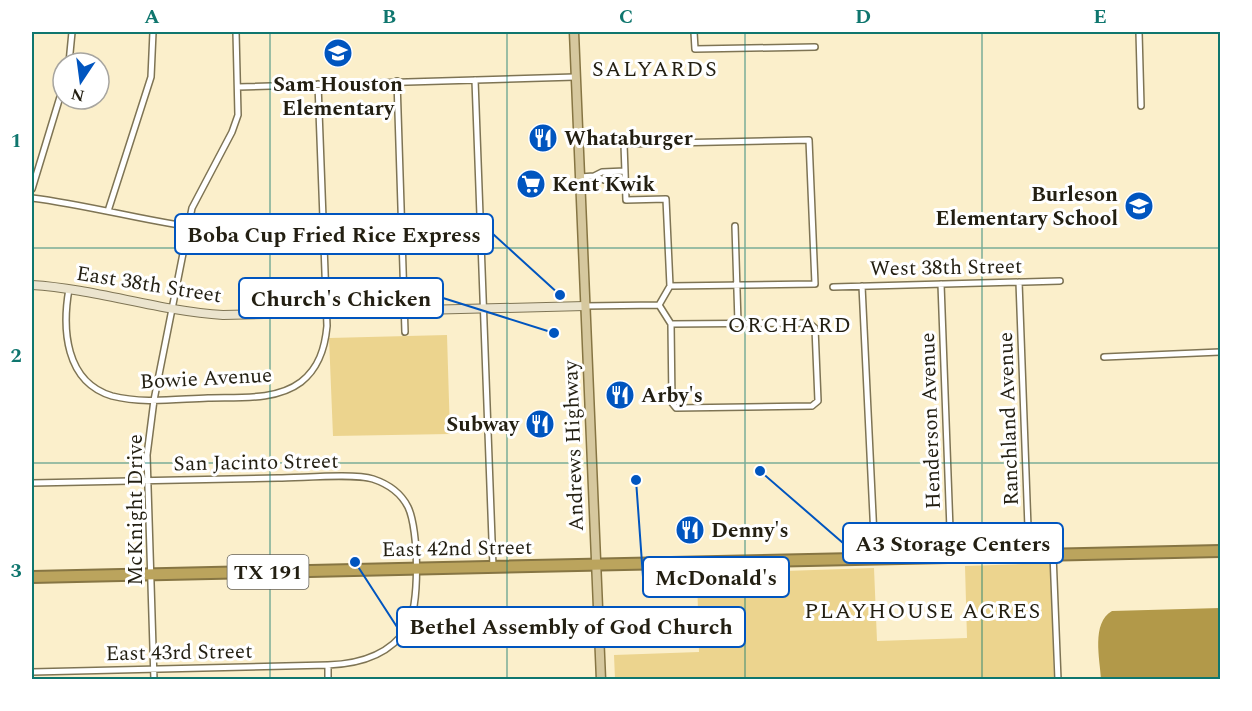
<svg xmlns="http://www.w3.org/2000/svg" width="1252" height="711" viewBox="0 0 1252 711" font-family="Spectral,serif">
<rect width="100%" height="100%" fill="#fbefcb"/>
<!-- green -->
<path fill="#ecd48e" d="M 447,335 L 450,434 L 333,436 L 329,338 Z
M 1050,563 L 1054,679 L 615,679 L 614,655 L 699,652 L 697,574 L 874,568 L 877,641 L 967,638 L 965,566 Z"/>
<!-- water -->
<path fill="#b29949" d="M 1220,608 L 1220,679 L 1101,679 C 1100,659 1091,623 1112,611 Z"/>
<g fill="none" stroke-linecap="round" stroke-linejoin="round">
<!-- street casing -->
<g stroke="#7e7454" stroke-width="8">
<path id="street" d="M 694,32 L 695,49 L 815,47
M 1139,32 L 1141,106
M 69,63 L 72,32
M 475,80 L 493,567
M 397,81 L 405,332
M 238,87 L 575,77
M 594,176 L 602,172 L 625,171
M 580,177 L 594,176 L 604,180 L 625,179
M 32,189 L 63,87
M 32,198 C 96,206 158,225 222,231 C 252,234 293,229 323,228
M 108,211 L 151,77 L 153,32
M 735,226 L 738,323
M 1019,282 L 1029,555
M 941,284 L 951,557
M 862,286 L 875,558
M 833,287 L 1060,281
M 69,289 C 62,329 65,382 112,396 C 143,404 177,399 208,398 C 238,397 276,401 301,382 C 319,368 325,348 327,326 L 318,84
M 659,305 L 670,286 L 666,199 L 626,200 L 624,144 L 809,140 L 815,284 L 670,286
M 659,305 L 671,324 L 672,403 L 676,408 L 812,406 L 818,401 L 815,328 L 809,323 L 671,324
M 585,306 L 659,305
M 1104,357 L 1220,352
M 32,483 C 114,481 196,480 278,478 C 301,478 354,473 373,479 C 388,484 401,493 408,507 C 419,530 420,607 407,628 C 389,656 358,664 328,665 L 32,672
M 1053,554 L 1058,680
M 328,665 L 328,680
M 154,680 L 147,455 L 154,400 L 192,208 L 232,132 L 238,115 L 236,32"/>
</g>
<!-- secondary casing -->
<g stroke="#7e7454" stroke-width="10">
<path id="secondary" d="M 32,285 C 96,289 158,311 223,315 L 585,306"/>
</g>
<!-- primary casing -->
<g stroke="#867543" stroke-width="11">
<path id="primary" d="M 574,32 L 601,680"/>
</g>
<!-- highway casing -->
<g stroke="#867543" stroke-width="14">
<path id="highway" d="M 32,577 L 1220,551"/>
</g>
<!-- street -->
<use href="#street" stroke="#fff" stroke-width="5"/>
<!-- secondary -->
<use href="#secondary" stroke="#ebe4ce" stroke-width="8"/>
<!-- primary -->
<use href="#primary" stroke="#d6c89e" stroke-width="8"/>
<!-- highway -->
<use href="#highway" stroke="#bba45d" stroke-width="10"/>
</g>
<!-- grid -->
<path fill="none" stroke="#0f766e" stroke-width="1.5" stroke-opacity="0.55" d="M 270,32 L 270,680M 507,32 L 507,680M 745,32 L 745,680M 982,32 L 982,680M 32,248 L 1220,248M 32,463 L 1220,463"/>
<!-- icons -->
<defs>
<g id="school-disc" transform="scale(1.5)"><circle r="9.5" fill="#0055bf" stroke="#fff"/><path d="M0-5L7-2L0 1L-7-2ZM-4 1L0 2.5L4 1V4Q0 6-4 4Z" fill="#fff"/></g>
<g id="restaurant-disc" transform="scale(1.5)"><circle r="9.5" fill="#0055bf" stroke="#fff"/><path d="M-5-6h1v4h1v-4h1v4h1v-4h1v5L-1.5 .5V6h-2V.5L-5-1ZM5-6V6H3V1.5H1.5Q1.5-4 5-6Z" fill="#fff"/></g>
<g id="supermarket-disc" transform="scale(1.5)"><circle r="9.5" fill="#0055bf" stroke="#fff"/><path d="M-6-5.5h2.5l.6 2H6L4.5 2H-2.5L-4.4-4H-6ZM-1.5 3.2a1.3 1.3 0 1 0 .1 0ZM3 3.2a1.3 1.3 0 1 0 .1 0Z" fill="#fff"/></g>
</defs>
<g fill-rule="evenodd">
<use href="#school-disc" x="338" y="53"/>
<use href="#restaurant-disc" x="543" y="138"/>
<use href="#supermarket-disc" x="531" y="184"/>
<use href="#school-disc" x="1139" y="206"/>
<use href="#restaurant-disc" x="620" y="395"/>
<use href="#restaurant-disc" x="540" y="424"/>
<use href="#restaurant-disc" x="690" y="530"/>
</g>
<g text-anchor="middle" stroke-width="6" stroke-linejoin="round" paint-order="stroke">
<!-- shield labels -->
<rect fill="#fff" stroke="#656259" stroke-width="1.5" x="227.5" y="555" width="81" height="34" rx="4.5"/>
<g font-size="20" font-weight="bold" fill="#231f12">
<text x="268" y="579">TX 191</text>
</g>
<!-- poi labels -->
<g font-size="21" font-weight="bold" fill="#231f12" stroke="#fff" text-anchor="start">
<text x="338" y="91" text-anchor="middle">Sam Houston<tspan x="338" dy="24">Elementary</tspan></text>
<text x="564" y="145">Whataburger</text>
<text x="552" y="191">Kent Kwik</text>
<text x="1118" y="201" text-anchor="end">Burleson<tspan x="1118" dy="24">Elementary School</tspan></text>
<text x="641" y="402">Arby's</text>
<text x="519" y="431" text-anchor="end">Subway</text>
<text x="711" y="537">Denny's</text>
</g>
<!-- street labels -->
<g font-size="21" fill="#231f12" stroke="#fff">
<text transform="translate(946 267) rotate(-1)" y="7">West 38th Street</text>
<text transform="translate(149 284) rotate(9)" y="7">East 38th Street</text>
<text transform="translate(206 378) rotate(-3)" y="7">Bowie Avenue</text>
<text transform="translate(1008 419) rotate(-92)" y="7">Ranchland Avenue</text>
<text transform="translate(930 421) rotate(-92)" y="7">Henderson Avenue</text>
<text transform="translate(573 446) rotate(-92)" y="7">Andrews Highway</text>
<text transform="translate(256 462) rotate(-1)" y="7">San Jacinto Street</text>
<text transform="translate(135 510) rotate(-90)" y="7">McKnight Drive</text>
<text transform="translate(457 548) rotate(-1)" y="7">East 42nd Street</text>
<text transform="translate(179 652) rotate(-1)" y="7">East 43rd Street</text>
</g>
<!-- neighbourhood labels -->
<g font-size="22" letter-spacing="1.5" fill="#231f12" stroke="#fff">
<text x="655" y="76">SALYARDS</text>
<text x="790" y="332">ORCHARD</text>
<text x="923" y="618">PLAYHOUSE ACRES</text>
</g>
</g>
<!-- callouts -->
<path fill="none" stroke="#0055bf" stroke-width="2" d="M560 295L493 234M554 333L443 298M760 471L843 543M636 480L643 577M355 562L397 627"/>
<g fill="#0055bf" stroke="#fff" stroke-width="2">
<circle cx="560" cy="295" r="6"/>
<circle cx="554" cy="333" r="6"/>
<circle cx="760" cy="471" r="6"/>
<circle cx="636" cy="480" r="6"/>
<circle cx="355" cy="562" r="6"/>
</g>
<g fill="#fff" stroke="#0055bf" stroke-width="2">
<rect x="175" y="214" width="318" height="40" rx="6"/>
<rect x="239" y="278" width="204" height="40" rx="6"/>
<rect x="843" y="523" width="220" height="40" rx="6"/>
<rect x="643" y="557" width="146" height="40" rx="6"/>
<rect x="397" y="607" width="348" height="40" rx="6"/>
</g>
<g font-size="22" text-anchor="middle" font-weight="bold" fill="#231f12">
<text x="334" y="242">Boba Cup Fried Rice Express</text>
<text x="341" y="306">Church's Chicken</text>
<text x="953" y="551">A3 Storage Centers</text>
<text x="716" y="585">McDonald's</text>
<text x="571" y="634">Bethel Assembly of God Church</text>
</g>
<!-- border -->
<rect width="1252" height="711" fill="none" stroke="#ffffff" stroke-width="66"/>
<!-- north arrow -->
<g transform="translate(81 81) rotate(193)"><circle r="28" fill="#ffffff" stroke="#a7a5a0" stroke-width="1.5"/>
<path d="M0-4.5L10 22L0 15L-10 22Z" fill="#0055bf"/>
<text y="-9" font-size="16" font-weight="bold" text-anchor="middle" fill="#231f12">N</text>
</g>
<rect x="33" y="33" width="1186" height="645" fill="none" stroke="#0f766e" stroke-width="2"/>
<g font-size="20" text-anchor="middle" font-weight="bold" fill="#0f766e">
<text x="152" y="23">A</text>
<text x="389" y="23">B</text>
<text x="626" y="23">C</text>
<text x="863" y="23">D</text>
<text x="1100" y="23">E</text>
<text x="16" y="147">1</text>
<text x="16" y="362">2</text>
<text x="16" y="577">3</text>
</g>
</svg>
